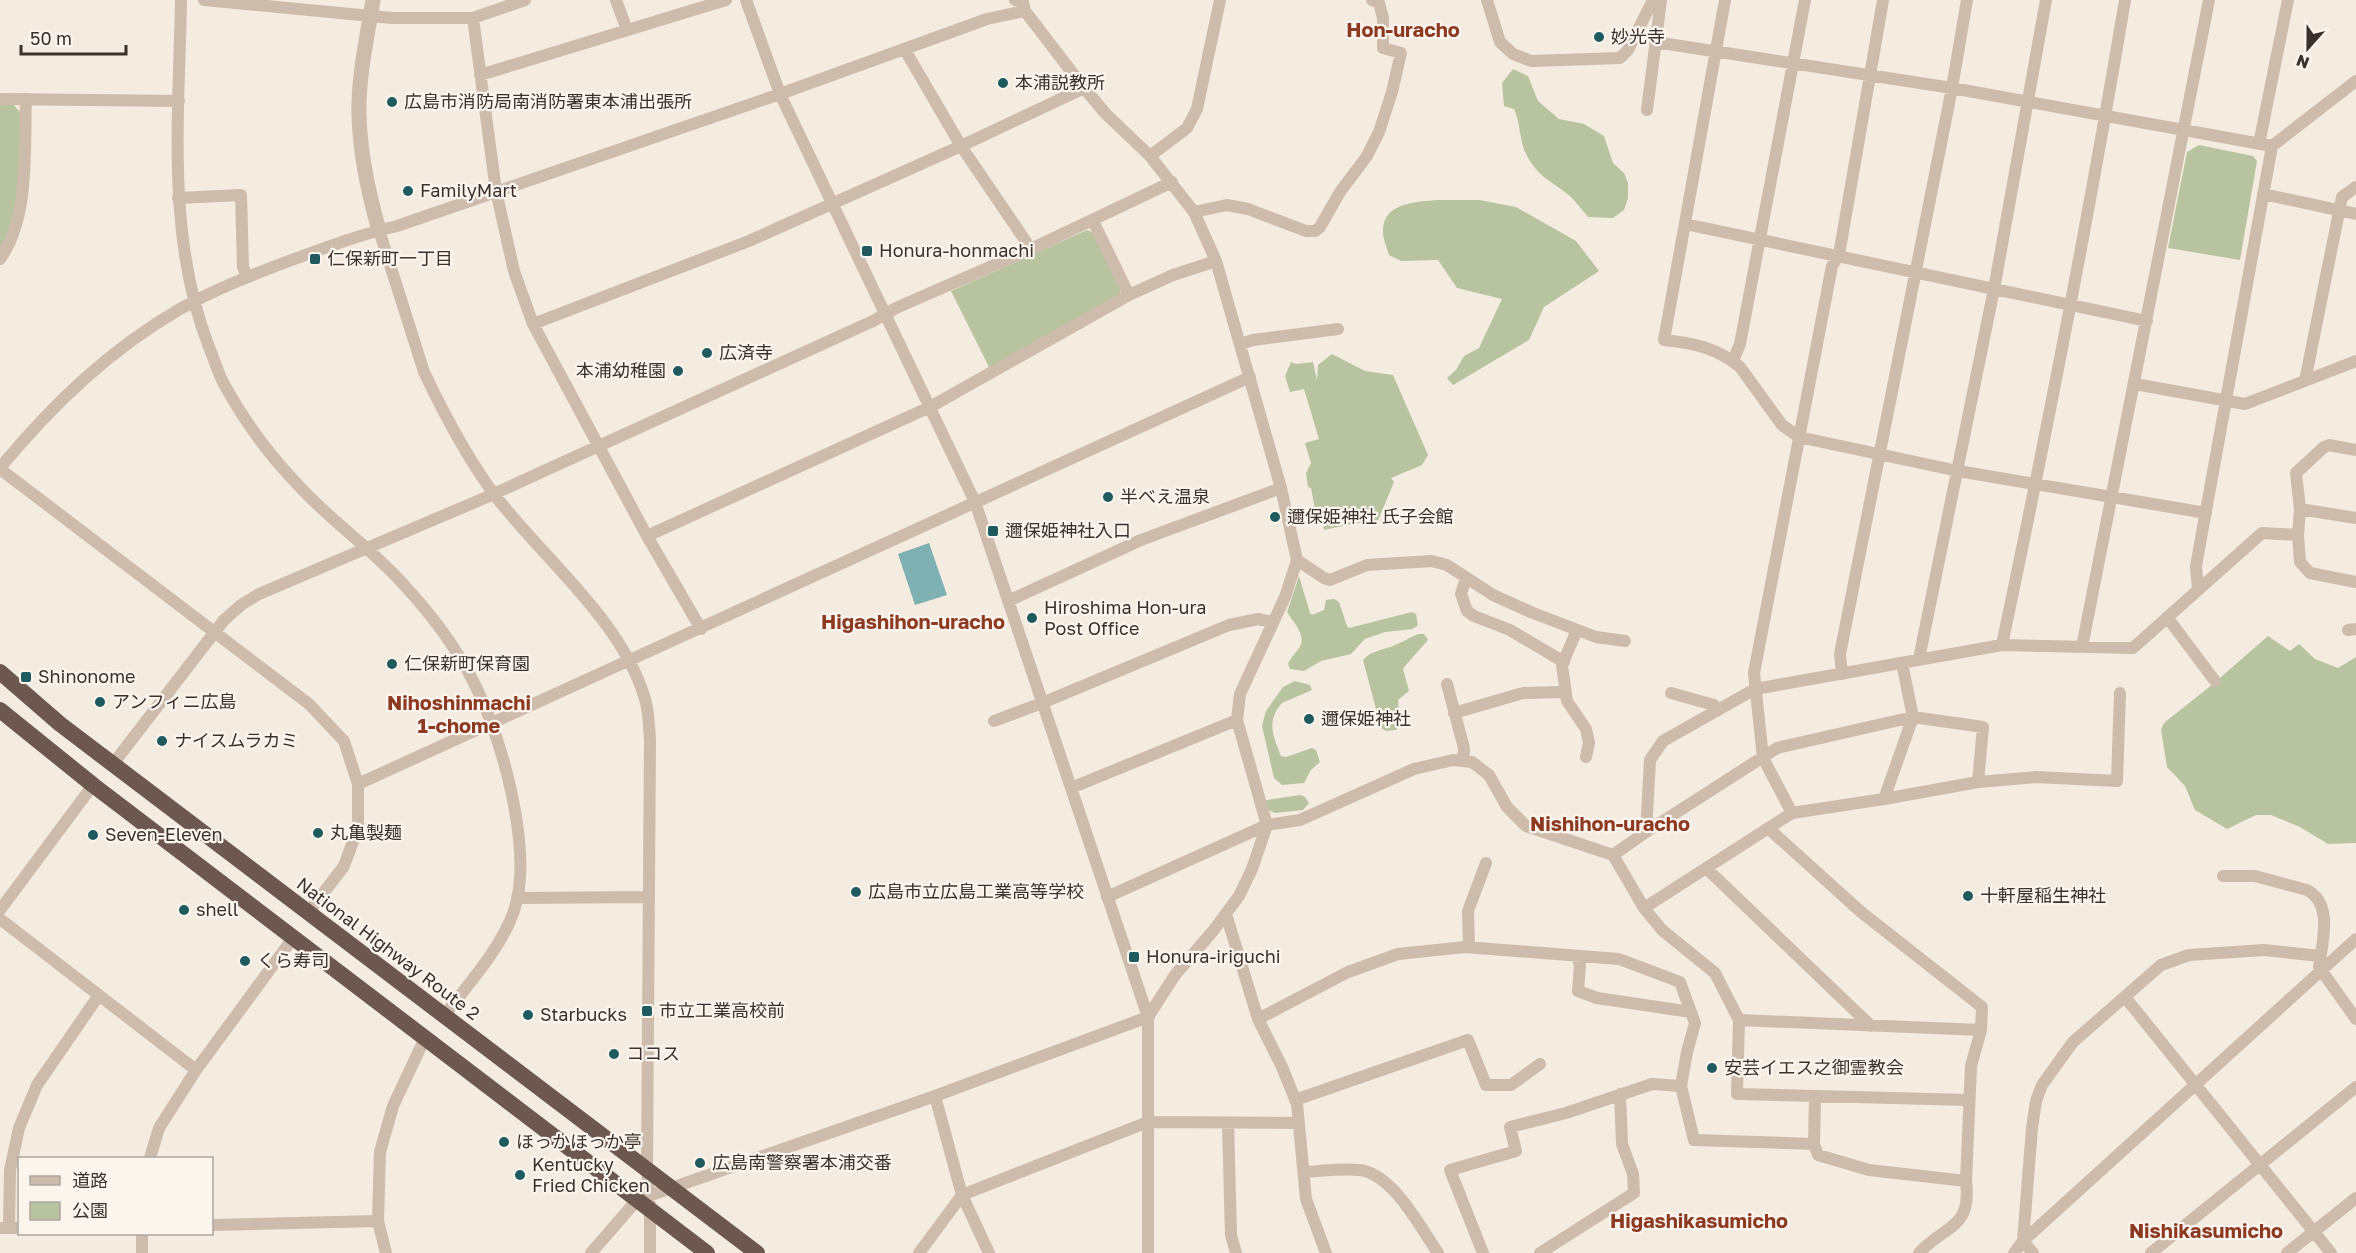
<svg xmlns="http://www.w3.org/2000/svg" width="2356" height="1253" viewBox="0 0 2356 1253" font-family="'Golos Text','Noto Sans JP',sans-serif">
<rect width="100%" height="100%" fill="#f4ebe1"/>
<!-- green -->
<path fill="#b8c4a0" d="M 1513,69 L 1528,76 L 1538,101 L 1559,119 L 1584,124 L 1604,136 L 1613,163 L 1624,173 L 1628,183 L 1628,198 L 1624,210 L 1613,218 L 1588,217 C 1582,210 1576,202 1570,196 C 1551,180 1539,179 1526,154 C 1519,140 1521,124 1514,109 L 1504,106 L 1502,83 Z
M 0,103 L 12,103 L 21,113 L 20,178 L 15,213 L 0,253 Z
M 2199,145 L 2253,156 L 2257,161 L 2240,260 L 2168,248 L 2187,152 Z
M 1438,200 L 1480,200 L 1516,207 L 1576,241 L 1599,271 L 1544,307 L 1529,340 L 1453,385 L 1447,378 L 1456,370 L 1464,356 L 1479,348 L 1502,299 L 1457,288 L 1438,260 L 1401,261 L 1389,255 C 1387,248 1383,239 1383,232 C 1382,202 1417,202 1438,200 Z
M 1087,230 L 1094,233 L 1121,290 L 1119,297 L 990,369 L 951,291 Z
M 1332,354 L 1365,371 L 1393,375 L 1428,455 L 1422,465 L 1391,478 L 1394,482 L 1377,523 L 1357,523 L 1324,530 L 1320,513 L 1316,515 L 1311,488 L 1308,487 L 1306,473 L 1311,463 L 1305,443 L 1319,439 L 1304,389 L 1290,392 L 1285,376 L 1291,362 L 1296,364 L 1313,362 L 1317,380 L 1318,365 Z
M 1299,576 L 1310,613 L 1312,615 L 1324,610 L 1326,600 L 1334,599 L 1339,602 L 1347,626 L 1349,628 L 1412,612 L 1416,614 L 1418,625 L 1413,629 L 1385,632 L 1365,639 L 1351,654 L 1321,661 L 1304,671 L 1290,669 L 1288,664 C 1291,657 1295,654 1299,648 C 1308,636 1292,621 1287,612 Z
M 1418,634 L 1424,634 L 1428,640 L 1405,666 L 1403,669 L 1409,691 L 1398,700 L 1400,726 L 1396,730 L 1386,731 L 1381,728 L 1363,660 C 1371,650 1385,650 1395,645 C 1403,642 1411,637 1418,634 Z
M 2268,636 L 2290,651 L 2299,644 L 2315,659 L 2338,668 L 2356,657 L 2356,843 L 2328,844 L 2300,827 L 2271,815 L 2256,815 L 2227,829 L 2195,810 L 2185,786 L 2167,767 L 2161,730 L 2164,723 L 2213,684 Z
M 1295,681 L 1310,685 L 1312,690 L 1282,703 C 1266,721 1273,736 1281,756 L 1286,757 L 1312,748 L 1316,750 L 1320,762 L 1311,770 L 1304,783 L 1282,785 L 1274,778 L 1262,726 L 1266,711 L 1283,687 Z
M 1300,795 L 1305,797 L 1309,803 L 1303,810 L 1275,813 L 1268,810 L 1265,803 L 1267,800 Z"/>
<!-- water -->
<path fill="#7fb0b2" d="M 929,543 L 947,595 L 915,605 L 898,554 Z"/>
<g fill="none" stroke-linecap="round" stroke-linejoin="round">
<!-- minor -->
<path stroke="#cdbbac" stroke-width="12" d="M 181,0 C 179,116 166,237 209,347 C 214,359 218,373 224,384 C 244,421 270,456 299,486 C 331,521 372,549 404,585 C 431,614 456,647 474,683 C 502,737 534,852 514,911 C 500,950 469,983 444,1016
M 204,0 L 392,18 L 473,18 L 525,0
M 616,0 L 627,30
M 746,0 L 780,94 L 975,502 L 1148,1017 L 1148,1253
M 1487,0 L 1500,42 L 1513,54 L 1531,61 L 1620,58 L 1628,50 L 1653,0
M 1725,0 L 1664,340 C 1694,343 1717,348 1740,367 L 1782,425 L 1799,437 L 1958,471 L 2206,513
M 473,18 L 496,191 L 514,271 L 533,324 L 647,536 L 701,629
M 1655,42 L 1952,88 L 2272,146
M 905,50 L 961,146 L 1031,249
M 480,75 L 726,0
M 0,99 L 179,101
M 1647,110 L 1661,0
M 2259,144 L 2288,0
M 1150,156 L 1187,128 L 1197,109 L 1220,0
M 2263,194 L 2356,214
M 178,198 L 241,195 L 243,267 L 247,277
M 1194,212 L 1227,205 L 1248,209 L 1306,231 L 1315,231 L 1320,227 L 1340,192 L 1367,156 L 1379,132 L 1392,92 L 1401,53 L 1383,48 L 1383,18 L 1379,3 L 1372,0
M 1093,221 L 1129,295
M 1685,224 L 2147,321
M 379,230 L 424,372 C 443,412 471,464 497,498 C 546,561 622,621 645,699 C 649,712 649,727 650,740 L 647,1168 L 650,1209 L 650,1253
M 0,259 C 30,217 24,149 26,99
M 533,324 L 749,241 L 961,146 L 1084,88
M 1240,344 L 1253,340 L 1338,329
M 1733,361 L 1740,344 L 1805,0
M 2305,381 L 2342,197 L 2356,187
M 2135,384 L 2245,404 L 2356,361
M 2356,450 L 2329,445 L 2324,447 L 2296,473 L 2300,509 L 2298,535 L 2300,562 L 2310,573 L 2356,582
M 0,468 C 52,405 109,350 180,309 C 217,288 257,273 297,258 C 330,246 362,234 397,226 L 780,94 L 987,19 L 1025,11
M 0,469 L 309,704 L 344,741 L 358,784 L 358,828 L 344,866 L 308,913
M 2300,509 L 2356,518
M 647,536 L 930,407 L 1129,295 L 1173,275 L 1216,261
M 1297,560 L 1324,578 L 1330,580 L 1367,565 L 1432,561 L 1447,565 L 1493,595 L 1533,613 L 1596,637 L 1625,641
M 1466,578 L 1461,594 L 1467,611 L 1474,616 L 1510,630 L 1564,662
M 2198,590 L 2196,566 L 2272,146 L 2356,81
M 1008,601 L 1141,540 L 1281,488
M 2167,617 L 2215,681
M 1576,630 L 1574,637 L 1562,665 L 1567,701 L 1586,729 L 1589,743 L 1586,757
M 2348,630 L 2356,629
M 2002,645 C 2047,431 2089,216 2125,0
M 2082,647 L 2209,0
M 1919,659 L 1994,289 L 2046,0
M 1842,674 L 1840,654 L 1952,88 L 1967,0
M 1447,684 L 1464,748 L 1463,761
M 1671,693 L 1714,705 L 1717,711
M 1454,713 L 1523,693 L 1565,692
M 994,721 L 1042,703 L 1229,625 L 1258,619 L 1273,622
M 113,764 L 224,620 L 241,605 L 259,594 L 487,497 L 873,321 L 896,308 L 1031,249 L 1172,182
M 358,784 L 1250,377
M 1071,788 L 1237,720
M 1884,799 L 1978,782 L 2036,777 L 2117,781 L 2120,693
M 1792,813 L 1763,758 L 1754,673 L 1832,266 L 1839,255 L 1883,0
M 1768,828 L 1861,912 L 1982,1007 L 1981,1030 L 1971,1066 L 1966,1181 C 1972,1229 1946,1224 1919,1253
M 1646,832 L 1777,748 L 1913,717 L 1983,727 L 1978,782
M 1613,855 L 1644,908 L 1662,930 L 1715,973 L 1739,1020 L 1737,1094 L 1968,1100
M 1706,868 L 1871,1026
M 2223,876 L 2255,876 L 2307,890 C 2334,904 2322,942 2319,967 L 2356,1019
M 1107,897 L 1267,825 L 1300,820 L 1414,769 L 1453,760 L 1472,762 L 1489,775 L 1507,807 L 1526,826 L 1613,855 L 1646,832 L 1650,760 L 1663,741 L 1755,689 L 2002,645 L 2133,648 L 2262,533 L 2298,535
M 517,898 L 649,897
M 1644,908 L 1792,813 L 1884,799 L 1913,717 L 1902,663
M 0,910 L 93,785
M 1226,914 L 1258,1019 L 1282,1067 L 1297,1104 L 1306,1199 L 1326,1253
M 0,919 L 196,1070
M 1469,947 L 1468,911 L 1486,863
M 1577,956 L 1580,965 L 1578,991 L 1597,998 L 1691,1012
M 2125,997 L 2331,1253
M 1258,1019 L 1348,972 L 1398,954 L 1465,947 L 1619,959 L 1680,982 L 1695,1023 L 1687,1052 L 1681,1086 L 1694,1140 L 1814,1144
M 1739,1020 L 1981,1030
M 935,1096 L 962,1195 L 989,1253
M 1815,1096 L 1814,1144 L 1818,1155 L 1869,1170 L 1966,1181
M 1295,1100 L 1468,1040 L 1486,1085 L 1511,1085 L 1540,1064
M 1228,1123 L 1231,1235 L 1236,1253
M 150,1158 L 159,1128 L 196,1070 L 293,938
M 1304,1172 C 1322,1171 1341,1168 1360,1170 C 1394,1175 1420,1227 1438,1253
M 212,1225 L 378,1221
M 0,1228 L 20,1228
M 9,1228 L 10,1170 L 19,1128 L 37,1085 L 99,995
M 142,1253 L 142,1234
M 386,1253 L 378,1221 L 380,1152 L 393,1106 L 425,1038
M 591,1253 L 637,1200 L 935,1096 L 1148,1017 L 1175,975 L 1213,931 L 1239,896 L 1252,869 L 1267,825 L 1237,720 L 1240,694 L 1285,597 L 1297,560 L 1281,488 L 1216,261 L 1194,212 L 1150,156 L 1106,114 L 1084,88 L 1025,11 L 1023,2 L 1015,0
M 919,1253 L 962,1195 L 1148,1122 L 1299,1123
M 1483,1253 L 1450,1170 L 1516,1151 L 1510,1127 L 1566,1113 L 1652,1084 L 1681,1086
M 1540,1253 L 1634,1193 L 1633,1174 L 1622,1144 L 1620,1094
M 2014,1253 L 2023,1241 L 2356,939
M 2033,1253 L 2023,1241 L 2032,1128 L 2036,1101 L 2042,1085 L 2073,1042 L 2161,965 L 2189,955 L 2264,950 L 2320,956
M 2151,1253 L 2356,1087
M 2287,1253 L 2356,1198"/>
<!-- tertiary -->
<path stroke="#cdbbac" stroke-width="15" d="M 373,0 C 367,38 358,77 359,115 C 360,155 368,192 379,230"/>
<!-- trunk -->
<path stroke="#6c584f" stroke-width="16" d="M 0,672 L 60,724 L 757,1253
M 0,710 L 93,785 L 707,1253"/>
</g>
<!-- markers -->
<g fill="#1f5a5e" stroke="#fbf5ee" stroke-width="2">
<circle cx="1599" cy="37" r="6"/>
<circle cx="1003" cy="83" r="6"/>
<circle cx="392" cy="102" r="6"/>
<circle cx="408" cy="191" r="6"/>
<rect x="861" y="245" width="12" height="12" rx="3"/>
<rect x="309" y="253" width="12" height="12" rx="3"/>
<circle cx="707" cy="353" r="6"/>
<circle cx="678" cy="371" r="6"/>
<circle cx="1108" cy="497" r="6"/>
<circle cx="1275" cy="517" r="6"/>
<rect x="987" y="525" width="12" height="12" rx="3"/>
<circle cx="1032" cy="618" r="6"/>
<circle cx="392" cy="664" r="6"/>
<rect x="20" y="671" width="12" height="12" rx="3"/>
<circle cx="100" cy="702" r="6"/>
<circle cx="1309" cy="719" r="6"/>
<circle cx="162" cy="741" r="6"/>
<circle cx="318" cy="833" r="6"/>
<circle cx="93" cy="835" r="6"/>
<circle cx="856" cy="892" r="6"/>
<circle cx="1968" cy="896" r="6"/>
<circle cx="184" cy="910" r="6"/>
<rect x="1128" y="951" width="12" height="12" rx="3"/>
<circle cx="245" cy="961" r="6"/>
<rect x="641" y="1005" width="12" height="12" rx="3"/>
<circle cx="528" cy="1015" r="6"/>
<circle cx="614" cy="1054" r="6"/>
<circle cx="1712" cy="1068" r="6"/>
<circle cx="504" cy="1142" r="6"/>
<circle cx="700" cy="1163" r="6"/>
<circle cx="520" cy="1175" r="6"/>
</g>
<g text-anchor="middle" stroke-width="4.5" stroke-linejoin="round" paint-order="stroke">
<!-- poi labels -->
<g font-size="18" fill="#3b302b" stroke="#fbf5ee" text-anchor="start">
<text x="1611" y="43">妙光寺</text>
<text x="1015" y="89">本浦説教所</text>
<text x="404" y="108">広島市消防局南消防署東本浦出張所</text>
<text x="420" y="197">FamilyMart</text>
<text x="879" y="257">Honura-honmachi</text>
<text x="327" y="265">仁保新町一丁目</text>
<text x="719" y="359">広済寺</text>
<text x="666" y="377" text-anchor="end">本浦幼稚園</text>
<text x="1120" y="503">半べえ温泉</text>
<text x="1287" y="523">邇保姫神社 氏子会館</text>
<text x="1005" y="537">邇保姫神社入口</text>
<text x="1044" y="614">Hiroshima Hon-ura<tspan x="1044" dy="21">Post Office</tspan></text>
<text x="404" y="670">仁保新町保育園</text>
<text x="38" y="683">Shinonome</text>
<text x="112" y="708">アンフィニ広島</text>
<text x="1321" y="725">邇保姫神社</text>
<text x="174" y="747">ナイスムラカミ</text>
<text x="330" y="839">丸亀製麺</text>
<text x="105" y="841">Seven-Eleven</text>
<text x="868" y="898">広島市立広島工業高等学校</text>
<text x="1980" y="902">十軒屋稲生神社</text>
<text x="196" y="916">shell</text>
<text x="1146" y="963">Honura-iriguchi</text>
<text x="257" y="967">くら寿司</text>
<text x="659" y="1017">市立工業高校前</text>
<text x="540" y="1021">Starbucks</text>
<text x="626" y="1060">ココス</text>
<text x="1724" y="1074">安芸イエス之御霊教会</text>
<text x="516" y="1148">ほっかほっか亭</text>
<text x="712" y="1169">広島南警察署本浦交番</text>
<text x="532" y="1171">Kentucky<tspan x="532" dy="21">Fried Chicken</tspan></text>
</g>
<!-- street labels -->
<g font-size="18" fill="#3b302b" stroke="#fbf5ee">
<text transform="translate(388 949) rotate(37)" y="6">National Highway Route 2</text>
</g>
<!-- neighbourhood labels -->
<g font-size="20" font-weight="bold" fill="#8c3b22" stroke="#fbf5ee">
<text x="1403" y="37">Hon-uracho</text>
<text x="913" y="629">Higashihon-uracho</text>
<text x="459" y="710">Nihoshinmachi<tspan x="459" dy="23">1-chome</tspan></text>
<text x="1610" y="831">Nishihon-uracho</text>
<text x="1699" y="1228">Higashikasumicho</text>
<text x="2206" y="1238">Nishikasumicho</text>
</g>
</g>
<!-- legend -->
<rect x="18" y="1157" width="195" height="78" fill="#fbf5ee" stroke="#aea6a0" stroke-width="1.5"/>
<rect x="30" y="1176" width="30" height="9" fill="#cdbbac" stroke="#aea6a0" stroke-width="1.5"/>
<text x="72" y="1187" font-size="18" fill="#3b302b">道路</text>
<rect x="30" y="1202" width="30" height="18" fill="#b8c4a0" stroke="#aea6a0" stroke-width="1.5"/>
<text x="72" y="1217" font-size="18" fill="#3b302b">公園</text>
<!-- north arrow -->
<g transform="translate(2308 48) rotate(201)" stroke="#fbf5ee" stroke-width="4.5" paint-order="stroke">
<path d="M0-4.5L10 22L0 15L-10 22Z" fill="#3b302b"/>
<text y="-9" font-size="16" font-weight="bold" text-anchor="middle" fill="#3b302b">N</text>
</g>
<!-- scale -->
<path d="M21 45v9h105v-9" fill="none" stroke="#3b302b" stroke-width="3"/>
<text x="30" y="45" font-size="18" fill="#3b302b" stroke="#fbf5ee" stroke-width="4.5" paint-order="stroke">50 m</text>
</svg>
